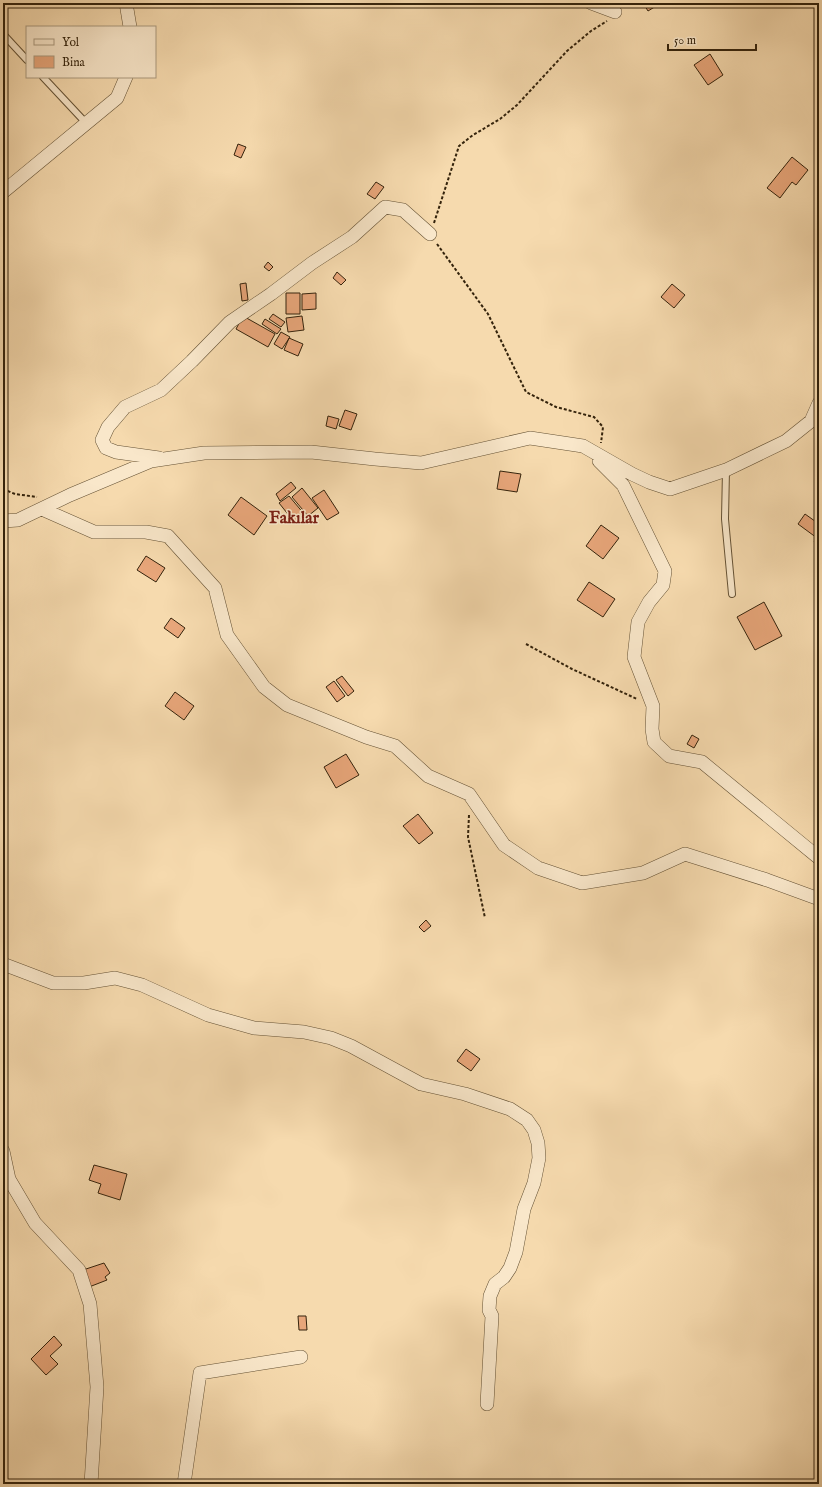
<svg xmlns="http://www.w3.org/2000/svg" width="822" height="1487" viewBox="0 0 822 1487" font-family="'IM FELL English',serif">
<rect width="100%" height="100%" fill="#f6daae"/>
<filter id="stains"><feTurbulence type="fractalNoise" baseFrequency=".005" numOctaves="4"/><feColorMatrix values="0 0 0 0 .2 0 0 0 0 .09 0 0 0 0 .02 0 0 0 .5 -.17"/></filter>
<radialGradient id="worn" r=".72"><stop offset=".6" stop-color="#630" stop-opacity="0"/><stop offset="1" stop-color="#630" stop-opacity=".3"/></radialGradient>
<!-- building -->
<path fill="#e8a67a" stroke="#34230c" d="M 643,3 L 661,3 L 648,11 Z
M 710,54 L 723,75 L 708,85 L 694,65 Z
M 238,144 L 246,147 L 241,158 L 234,155 Z
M 792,157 L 808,170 L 796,185 L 792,182 L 780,198 L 767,188 Z
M 376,182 L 384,187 L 375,199 L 367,194 Z
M 268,262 L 273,267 L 269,271 L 264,267 Z
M 337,272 L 346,280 L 341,285 L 333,278 Z
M 246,283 L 248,300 L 242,301 L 240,284 Z
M 672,284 L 685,295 L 674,308 L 661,297 Z
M 286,293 L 300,293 L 300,314 L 286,314 Z
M 316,293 L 316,309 L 302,310 L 302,294 Z
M 273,314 L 285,322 L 281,327 L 269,319 Z
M 243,316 L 275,334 L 268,347 L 236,329 Z
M 302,316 L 304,330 L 288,332 L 286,318 Z
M 265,319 L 281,329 L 277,334 L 262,324 Z
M 281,332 L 290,337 L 282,349 L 274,344 Z
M 289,338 L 303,344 L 298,356 L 284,350 Z
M 345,410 L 357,414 L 351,430 L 339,426 Z
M 328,416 L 339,419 L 336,429 L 326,426 Z
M 500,471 L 521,474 L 517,492 L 497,489 Z
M 291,482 L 296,488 L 280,501 L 276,494 Z
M 302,488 L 318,508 L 308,516 L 292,497 Z
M 324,490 L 339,513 L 327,520 L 312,498 Z
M 289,496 L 305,515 L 295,523 L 279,503 Z
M 241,497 L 267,516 L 254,535 L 228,515 Z
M 805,514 L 819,524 L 819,545 L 814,542 L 817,538 L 798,524 Z
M 601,525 L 619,538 L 603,559 L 586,546 Z
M 146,556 L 165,568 L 156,582 L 137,570 Z
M 589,582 L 615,599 L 603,617 L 577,600 Z
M 764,602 L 782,636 L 755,650 L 737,617 Z
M 171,618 L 185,628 L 178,638 L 164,628 Z
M 342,676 L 354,691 L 348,696 L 336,680 Z
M 334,681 L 345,696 L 337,702 L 326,687 Z
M 175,692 L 194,706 L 184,720 L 165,706 Z
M 692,735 L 699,739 L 694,748 L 687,744 Z
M 346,754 L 359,775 L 336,788 L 324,767 Z
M 418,814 L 433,833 L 419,844 L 403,826 Z
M 426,920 L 431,926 L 424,932 L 419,927 Z
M 466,1049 L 480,1059 L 471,1071 L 457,1061 Z
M 94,1165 L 127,1174 L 120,1200 L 98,1193 L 101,1184 L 89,1180 Z
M 104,1263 L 110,1273 L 105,1277 L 107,1280 L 89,1287 L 83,1270 Z
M 298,1316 L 306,1316 L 307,1330 L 299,1330 Z
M 54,1336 L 62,1345 L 50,1356 L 58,1364 L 46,1375 L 31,1359 Z"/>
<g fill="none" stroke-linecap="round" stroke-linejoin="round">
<!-- lane casing -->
<g stroke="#645134" stroke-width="8">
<path id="lane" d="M 3,34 L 27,60
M 43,77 L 86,123
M 726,470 L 725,519 L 732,594"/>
</g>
<!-- street casing -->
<g stroke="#645134" stroke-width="14">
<path id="street" d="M 126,3 L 130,27
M 591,3 L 615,12
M 3,192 L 117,98 L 126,77
M 159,458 L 116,452 L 106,448 L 102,440 L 108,427 L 125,407 L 161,390 L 192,361 L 230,322 L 271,294 L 312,263 L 352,237 L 385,207 L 403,210 L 430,234
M 599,461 L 623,485 L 665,571 L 663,585 L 649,602 L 638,622 L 634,657 L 653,706 L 652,729 L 654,742 L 669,756 L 702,762 L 819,858
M 42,509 L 94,532 L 146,532 L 168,536 L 215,588 L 227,635 L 264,687 L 287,705 L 366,737 L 395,746 L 428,776 L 469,794 L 504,845 L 538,868 L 582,883 L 643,873 L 685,854 L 767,880 L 819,899
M 3,521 L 18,520 L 70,495 L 151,461 L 204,453 L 311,452 L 375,459 L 421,463 L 530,438 L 583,446 L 632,474 L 649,482 L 670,489 L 726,470 L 786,441 L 811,421 L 819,403
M 3,964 L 53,983 L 84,983 L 115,978 L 142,985 L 208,1015 L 254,1028 L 304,1032 L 331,1038 L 351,1046 L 421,1084 L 465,1094 L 510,1109 L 527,1120 L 534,1130 L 538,1143 L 539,1158 L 534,1183 L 524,1209 L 516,1252 L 510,1268 L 504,1277 L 495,1284 L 490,1296 L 489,1310 L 492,1316 L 487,1404
M 3,1151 L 9,1179 L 35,1223 L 79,1270 L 90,1304 L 97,1387 L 91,1484
M 184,1484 L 200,1373 L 301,1357"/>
</g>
<!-- path -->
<path stroke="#34230c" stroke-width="2" stroke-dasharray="3 2" stroke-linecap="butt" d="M 434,223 L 459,146 L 473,135 L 500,119 L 517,105 L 567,51 L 591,31 L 607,21
M 437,244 L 488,314 L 526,392 L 556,407 L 594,417 L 603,427 L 601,443
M 3,489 L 15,494 L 37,497
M 526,644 L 572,669 L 637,699
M 469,815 L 468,837 L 485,918"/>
<!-- lane -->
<use href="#lane" stroke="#f9e7ca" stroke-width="6"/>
<!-- street -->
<use href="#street" stroke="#f9e7ca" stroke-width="13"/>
</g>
<g text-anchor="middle" stroke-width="3" stroke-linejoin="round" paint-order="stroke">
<!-- neighbourhood labels -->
<g font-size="17" font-weight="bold" fill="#7a1f14" stroke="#f9e7ca">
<text x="294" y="523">Fakılar</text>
</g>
</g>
<!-- margin -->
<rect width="822" height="1487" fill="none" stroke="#f6daae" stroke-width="16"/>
<rect x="4" y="4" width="814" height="1479" fill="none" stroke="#34230c" stroke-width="2"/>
<rect x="8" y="8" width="806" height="1471" fill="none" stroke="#34230c"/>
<!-- legend -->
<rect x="26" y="26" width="130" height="52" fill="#f9e7ca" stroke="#aa997e"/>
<rect x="34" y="39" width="20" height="6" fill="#f9e7ca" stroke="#aa997e"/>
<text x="62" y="46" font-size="12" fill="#34230c">Yol</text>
<rect x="34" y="56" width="20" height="12" fill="#e8a67a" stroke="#aa997e"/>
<text x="62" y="66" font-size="12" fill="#34230c">Bina</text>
<!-- scale -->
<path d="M668 44v6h88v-6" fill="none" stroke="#34230c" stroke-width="2"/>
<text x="674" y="44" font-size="12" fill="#34230c" stroke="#f9e7ca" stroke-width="3" paint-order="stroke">50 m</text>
<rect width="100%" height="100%" filter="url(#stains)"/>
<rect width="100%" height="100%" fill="url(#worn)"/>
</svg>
